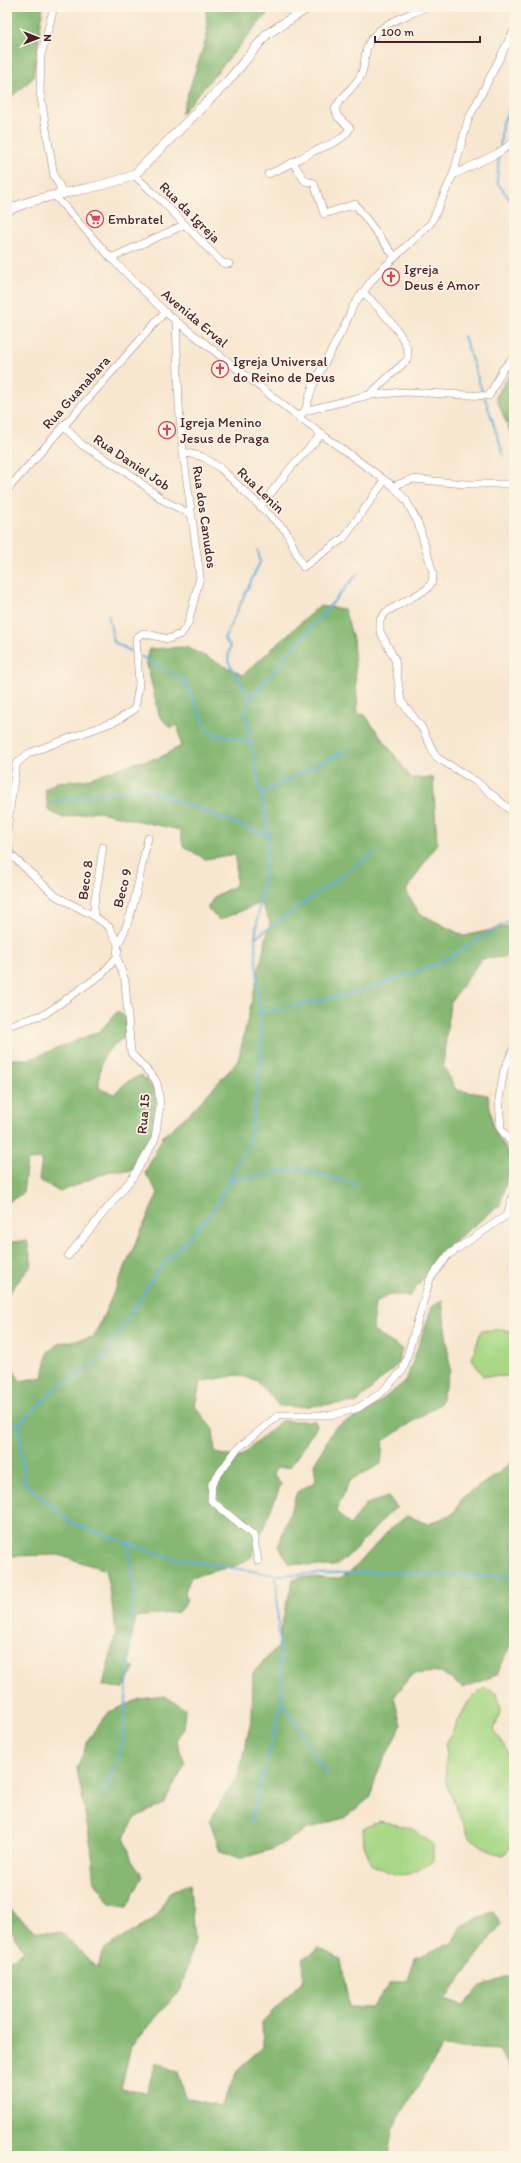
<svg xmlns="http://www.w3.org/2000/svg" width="521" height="2163" viewBox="0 0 521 2163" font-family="Itim,sans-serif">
<rect width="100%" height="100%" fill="#fcf5e5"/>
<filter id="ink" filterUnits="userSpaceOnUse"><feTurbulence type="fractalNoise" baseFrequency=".025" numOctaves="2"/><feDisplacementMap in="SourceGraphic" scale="8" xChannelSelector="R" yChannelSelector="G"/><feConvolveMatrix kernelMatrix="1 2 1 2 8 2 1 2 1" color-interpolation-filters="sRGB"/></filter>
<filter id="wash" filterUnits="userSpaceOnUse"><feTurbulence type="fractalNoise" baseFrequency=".012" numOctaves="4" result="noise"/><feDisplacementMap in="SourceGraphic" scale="16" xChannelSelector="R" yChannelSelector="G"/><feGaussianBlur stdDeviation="0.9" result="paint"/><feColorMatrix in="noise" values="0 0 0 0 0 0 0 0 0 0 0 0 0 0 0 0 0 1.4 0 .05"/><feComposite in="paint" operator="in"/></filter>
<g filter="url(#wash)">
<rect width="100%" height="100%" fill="#f8e7d0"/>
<!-- green -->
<path fill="#a8d886" stroke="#797c58" d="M 501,1329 L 514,1332 L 514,1370 L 509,1376 L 483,1376 L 472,1359 L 481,1331 Z
M 484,1688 L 497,1694 L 501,1709 L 494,1730 L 509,1754 L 514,1757 L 514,1842 L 504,1855 L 491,1852 L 469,1837 L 446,1783 L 446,1744 L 468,1702 Z
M 379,1821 L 411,1828 L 433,1844 L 433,1861 C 406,1879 401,1878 372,1865 L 364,1845 L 363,1829 Z"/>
<!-- forest -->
<path fill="#86b873" stroke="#686c4f" d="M 7,7 L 43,7 L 33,78 L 9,99 L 7,114 Z
M 206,7 L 273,7 L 181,114 L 207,36 Z
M 514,367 L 514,439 L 513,439 L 496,397 Z
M 319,606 L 344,609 L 353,639 L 358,714 L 365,715 L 411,778 L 433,778 L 437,843 L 406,891 L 419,913 L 464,936 L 514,925 L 514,956 L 481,959 L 450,1003 L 443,1065 L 456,1090 L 488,1095 L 493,1127 L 512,1160 L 500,1205 L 444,1249 L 410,1296 L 388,1295 L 375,1303 L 373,1331 L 402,1349 L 397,1365 L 357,1402 L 299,1407 L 279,1406 L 256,1380 L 237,1375 L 200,1382 L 195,1406 L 213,1430 L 215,1453 L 239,1458 L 281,1421 L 315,1421 L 317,1426 L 290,1467 L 276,1468 L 273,1475 L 281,1484 L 252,1556 L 241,1564 L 191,1577 L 185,1592 L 187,1602 L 178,1612 L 136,1617 L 130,1646 L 130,1665 L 135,1668 L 122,1689 L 103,1685 L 116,1633 L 111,1597 L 105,1570 L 58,1555 L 7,1556 L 7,1360 L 20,1381 L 43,1377 L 48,1352 L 60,1343 L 94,1337 L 158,1193 L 145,1173 L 163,1136 L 190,1113 L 238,1061 L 270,922 L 261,903 L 219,920 L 207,908 L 215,896 L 236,885 L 236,854 L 205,859 L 183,846 L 180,830 L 95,811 L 63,818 L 48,810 L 45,789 L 57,782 L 85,780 L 133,763 L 159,758 L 181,746 L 178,725 L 170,728 L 159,715 L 146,660 L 149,649 L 186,647 L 243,675 Z
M 118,1011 L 127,1019 L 125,1037 C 103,1051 99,1062 99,1088 L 114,1094 L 127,1082 L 141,1075 L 157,1091 L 153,1133 L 131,1171 L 109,1171 L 60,1192 L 39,1180 L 42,1159 L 27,1160 L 23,1193 L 7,1203 L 7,1059 L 30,1059 L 100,1031 Z
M 27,1240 L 32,1265 L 7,1295 L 7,1243 Z
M 442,1300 L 450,1370 L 440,1404 L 383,1441 L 381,1464 L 350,1480 L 336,1511 L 350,1525 L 366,1504 L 388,1497 L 397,1507 C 383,1517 345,1564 334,1566 C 320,1567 303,1564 288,1563 L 279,1545 L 297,1492 L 316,1481 L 314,1464 L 335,1427 L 364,1414 L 406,1381 L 432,1307 Z
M 514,1460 L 514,1637 L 497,1675 L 463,1688 L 441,1672 L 412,1674 L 394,1697 L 401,1726 L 376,1776 L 371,1797 L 344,1818 L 307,1829 L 273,1849 L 243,1858 L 220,1851 L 210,1821 L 239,1773 L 252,1717 L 253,1673 L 278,1646 L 285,1609 L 293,1580 L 300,1577 L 340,1578 L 352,1571 L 390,1529 L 407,1516 L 429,1524 L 454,1513 L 463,1497 L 499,1473 Z
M 165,1696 L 185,1709 L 183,1728 L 176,1740 L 185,1764 L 164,1804 L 136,1817 L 124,1837 L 132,1860 L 143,1876 L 127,1907 L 111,1905 L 95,1882 L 91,1846 L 77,1769 L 89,1738 L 109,1712 L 140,1699 Z
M 190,1884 L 194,1941 L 181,1989 L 131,2046 L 121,2089 L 146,2093 L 156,2063 L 178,2072 L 186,2098 L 221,2106 L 239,2068 L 263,2047 L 262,2022 L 304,1979 L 303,1959 L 319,1948 L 341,1960 L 349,2007 L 372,2008 L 389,1984 L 408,1980 L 415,1959 L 454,1942 L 461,1926 L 493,1911 L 501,1924 L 445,1999 L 462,2005 L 481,1986 L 514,1975 L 514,2074 L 499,2050 L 442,2047 L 392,2129 L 388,2156 L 234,2156 L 214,2152 L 208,2156 L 7,2156 L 7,1962 L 24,1951 L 7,1923 L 9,1908 L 35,1931 L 61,1933 L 98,1968 L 104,1949 L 155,1918 L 170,1892 Z"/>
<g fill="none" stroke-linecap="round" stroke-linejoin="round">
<!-- stream -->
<path stroke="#67b1df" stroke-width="2" d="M 500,149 L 502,124 L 514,101
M 499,154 L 497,182 L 514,205
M 464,336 L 483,394
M 485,398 L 504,456
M 108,615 L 114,642 L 136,654
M 140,656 L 185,682 L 209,733 L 250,742
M 250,699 L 358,573
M 261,793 L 349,749
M 55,801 L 144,788 L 269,836
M 256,937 L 375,852
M 260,1013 L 362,991 L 439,963 L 514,918
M 229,1181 L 299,1168 L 357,1185
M 7,1424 L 19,1424 L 56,1388 L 103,1358 L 158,1270 L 214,1210 L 249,1142 L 262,1050 L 255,938 L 269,836 L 245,712 L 250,699 L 228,661 L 230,646 L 224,639 L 260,562 L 258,550
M 19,1424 L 24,1482 L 71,1523 L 168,1557 L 276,1575 L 377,1572 L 514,1577
M 282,1702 L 327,1776
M 104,1795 L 123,1741 L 134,1588 L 128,1543
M 250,1823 L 282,1702 L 276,1575"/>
</g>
</g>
<g filter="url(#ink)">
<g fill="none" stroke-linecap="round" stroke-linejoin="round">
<!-- minor casing -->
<g stroke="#a1837e" stroke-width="8">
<path id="minor" d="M 54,7 L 41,55 L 40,92 L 54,176 L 64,194
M 509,7 L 514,11
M 294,164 L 305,181 L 314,183 L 324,214 L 355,204 L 395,257
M 268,174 C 285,168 298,159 314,151 C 328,145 342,142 350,128 L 338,117 L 335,109 C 341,96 354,88 361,75 C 365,66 364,55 368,45 C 379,22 406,17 426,7
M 134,175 L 162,201 L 222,263 L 229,264
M 453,175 L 498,153 L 514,142
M 55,196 L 111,258 L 165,312 L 298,417 L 393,486 L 406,500 L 418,523 L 433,573 L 432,582 L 427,589 L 386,612 L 380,620 L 380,631 L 395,660 L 401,701 L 422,728 L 436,757 L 477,782 L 514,813
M 111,258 L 184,225
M 363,292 C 375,305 415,342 407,360 L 369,395
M 305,411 L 369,395 L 405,392 L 489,396 L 503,369 L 511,360
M 298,417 L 305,411 L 313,385 L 345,325 L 353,306 L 363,292 L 377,274 L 431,223 L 453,175 L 468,120 L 514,30
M 63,425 L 82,445 L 127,472 L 163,500 L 190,514
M 183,452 L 203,457 L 220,468 L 286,531 L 303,567 L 344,538 L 385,480
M 393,486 L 413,479 L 465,484 L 514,484
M 7,490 L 165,312
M 260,507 L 292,466 L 322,434
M 7,831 L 16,764 L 29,753 L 116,721 L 135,709 L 139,684 L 136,638 L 143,633 L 168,639 L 181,634 L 188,624 L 200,577 L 183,452 L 179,405 L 176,321
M 7,842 L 11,855 L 56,896 L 94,916 L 109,927 L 118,944 L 117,957 L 102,974 L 45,1014 L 7,1026
M 94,916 L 94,905 L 103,847
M 118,944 C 136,912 139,873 148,838
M 514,1048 L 504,1070 L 499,1099 L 501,1129 L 514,1146
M 68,1256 L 133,1177 L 155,1139 L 160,1105 L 158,1087 L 155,1079 L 131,1053 L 125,981 L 117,957
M 258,1561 L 253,1535 L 211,1500 L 212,1483 L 237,1449 L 279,1415 L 332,1415 L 358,1408 L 381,1393 L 403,1370 L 430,1279 L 448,1255 L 507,1215 L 514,1191"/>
</g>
<!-- major casing -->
<g stroke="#a1837e" stroke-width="10">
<path id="major" d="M 7,211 C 47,191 93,192 134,175 L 228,81 L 267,34 L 309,7"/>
</g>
<!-- minor -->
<use href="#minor" stroke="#fff" stroke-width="7"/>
<!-- major -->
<use href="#major" stroke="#fff" stroke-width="9"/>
</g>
</g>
<!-- icons -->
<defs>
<g id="supermarket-ring" transform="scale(0.9)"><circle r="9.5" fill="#fcf5e5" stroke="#d1495b" stroke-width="1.5"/><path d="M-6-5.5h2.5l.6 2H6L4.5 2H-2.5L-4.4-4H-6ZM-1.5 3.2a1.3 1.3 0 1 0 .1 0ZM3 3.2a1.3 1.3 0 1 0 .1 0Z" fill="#d1495b"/></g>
<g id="church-ring" transform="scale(0.9)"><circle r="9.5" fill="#fcf5e5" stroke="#d1495b" stroke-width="1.5"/><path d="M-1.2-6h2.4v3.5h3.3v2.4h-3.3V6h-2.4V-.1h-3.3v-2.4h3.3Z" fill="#d1495b"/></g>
</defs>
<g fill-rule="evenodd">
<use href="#supermarket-ring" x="95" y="219"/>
<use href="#church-ring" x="391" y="277"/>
<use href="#church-ring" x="220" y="369"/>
<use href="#church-ring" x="167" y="430"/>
</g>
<g text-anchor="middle" stroke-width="3.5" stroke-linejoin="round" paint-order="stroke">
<!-- street labels -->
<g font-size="14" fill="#4a1f2b" stroke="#fcf5e5">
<text transform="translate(190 212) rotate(45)" y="5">Rua da Igreja</text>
<text transform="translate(195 318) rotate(40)" y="5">Avenida Erval</text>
<text transform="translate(76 392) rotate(-48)" y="5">Rua Guanabara</text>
<text transform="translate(132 462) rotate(34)" y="5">Rua Daniel Job</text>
<text transform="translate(261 490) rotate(44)" y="5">Rua Lenin</text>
<text transform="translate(205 517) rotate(82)" y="5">Rua dos Canudos</text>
<text transform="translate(85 880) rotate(-82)" y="5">Beco 8</text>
<text transform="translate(122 888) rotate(-76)" y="5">Beco 9</text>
<text transform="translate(143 1114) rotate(-85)" y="5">Rua 15</text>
</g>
<!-- poi labels -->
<g font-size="14" fill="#4a1f2b" stroke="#fcf5e5" text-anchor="start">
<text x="108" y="224">Embratel</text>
<text x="404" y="274">Igreja<tspan x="404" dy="16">Deus é Amor</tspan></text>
<text x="233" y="366">Igreja Universal<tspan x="233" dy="16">do Reino de Deus</tspan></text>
<text x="180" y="427">Igreja Menino<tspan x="180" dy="16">Jesus de Praga</tspan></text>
</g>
</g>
<!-- margin -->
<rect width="521" height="2163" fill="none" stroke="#fcf5e5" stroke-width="24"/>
<!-- north arrow -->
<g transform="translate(38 38) rotate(90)" stroke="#fcf5e5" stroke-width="3" paint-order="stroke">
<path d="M0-3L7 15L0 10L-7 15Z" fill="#4a1f2b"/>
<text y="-6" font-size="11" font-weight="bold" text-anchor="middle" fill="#4a1f2b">N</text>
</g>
<!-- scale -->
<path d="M375 36v6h105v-6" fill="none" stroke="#4a1f2b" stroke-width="2"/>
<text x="381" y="36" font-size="12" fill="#4a1f2b" stroke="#fcf5e5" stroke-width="3" paint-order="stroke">100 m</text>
</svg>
